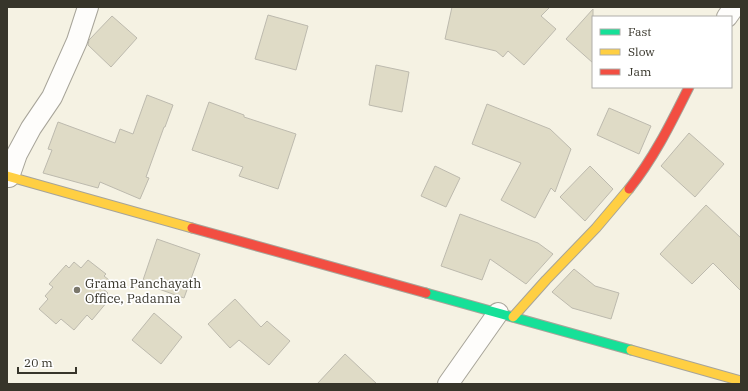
<svg xmlns="http://www.w3.org/2000/svg" width="748" height="391" viewBox="0 0 748 391" font-family="'IBM Plex Serif',serif">
<rect width="100%" height="100%" fill="#f5f2e3"/>
<!-- building -->
<path fill="#dfdbc6" stroke="#bdbaae" d="M 452,7 L 550,7 L 541,16 L 556,29 L 524,65 L 508,51 L 503,57 L 496,51 L 445,39 Z
M 593,9 L 593,63 L 566,39 Z
M 268,15 L 308,26 L 296,70 L 255,59 Z
M 112,16 L 137,38 L 111,67 L 88,45 L 89,40 Z
M 376,65 L 409,72 L 402,112 L 369,105 Z
M 147,95 L 173,105 L 165,127 L 164,127 L 146,177 L 149,178 L 140,199 L 100,182 L 98,188 L 43,173 L 52,150 L 48,149 L 58,122 L 115,143 L 120,129 L 133,134 Z
M 209,102 L 244,115 L 244,117 L 296,134 L 278,189 L 239,176 L 243,167 L 192,150 Z
M 487,104 L 550,129 L 571,149 L 555,192 L 551,188 L 535,218 L 501,200 L 521,163 L 472,144 Z
M 609,108 L 651,126 L 639,154 L 597,135 Z
M 689,133 L 724,164 L 695,197 L 661,166 Z
M 435,166 L 460,178 L 446,207 L 421,196 Z
M 590,166 L 613,189 L 585,221 L 560,197 Z
M 706,205 L 741,238 L 741,291 L 713,263 L 692,284 L 660,254 Z
M 460,214 L 538,243 L 553,254 L 526,284 L 490,259 L 482,280 L 441,266 Z
M 157,239 L 200,254 L 184,298 L 142,283 Z
M 88,260 L 106,274 L 104,276 L 109,280 L 102,288 L 108,293 L 103,298 L 107,302 L 92,320 L 87,315 L 74,330 L 61,319 L 56,324 L 39,309 L 48,299 L 45,296 L 53,287 L 49,284 L 66,265 L 69,268 L 74,262 L 81,268 Z
M 574,269 L 595,286 L 619,293 L 611,319 L 572,308 L 552,292 Z
M 235,299 L 261,327 L 267,321 L 290,341 L 269,365 L 239,340 L 230,348 L 208,324 Z
M 154,313 L 182,337 L 161,364 L 132,340 Z
M 345,354 L 377,384 L 317,384 Z"/>
<g fill="none" stroke-linecap="round" stroke-linejoin="round">
<!-- street casing -->
<g stroke="#a7a499" stroke-width="22">
<path id="street" d="M 727,17 L 734,7
M 9,177 L 17,154 L 31,128 L 52,97 L 77,41 L 88,7
M 448,384 L 498,313"/>
</g>
<!-- fast casing -->
<g stroke="#a7a499" stroke-width="11">
<path id="fast" d="M 426,293 L 631,350"/>
</g>
<!-- slow casing -->
<g stroke="#a7a499" stroke-width="11">
<path id="slow" d="M 7,176 L 192,228
M 513,317 L 546,280 L 596,228 L 629,189
M 631,350 L 741,381"/>
</g>
<!-- jam casing -->
<g stroke="#a7a499" stroke-width="11">
<path id="jam" d="M 629,189 C 654,158 671,123 689,87
M 192,228 L 426,293"/>
</g>
<!-- street -->
<use href="#street" stroke="#fefdfb" stroke-width="20"/>
<!-- fast -->
<use href="#fast" stroke="#16e098" stroke-width="9"/>
<!-- slow -->
<use href="#slow" stroke="#ffcf43" stroke-width="9"/>
<!-- jam -->
<use href="#jam" stroke="#f24e42" stroke-width="9"/>
</g>
<!-- markers -->
<circle fill="#7a776b" stroke="#fff" stroke-width="1.5" cx="77" cy="290" r="4"/>
<g text-anchor="middle" stroke-width="3.5" stroke-linejoin="round" paint-order="stroke">
<!-- poi labels -->
<g font-size="13" fill="#37352a" stroke="#fff" text-anchor="start">
<text x="85" y="288">Grama Panchayath<tspan x="85" dy="15">Office, Padanna</tspan></text>
</g>
</g>
<!-- border -->
<rect width="748" height="391" fill="none" stroke="#37352a" stroke-width="16"/>
<!-- legend -->
<rect x="592" y="16" width="140" height="72" fill="#ffffff" stroke="#afaeaa"/>
<rect x="600" y="29" width="20" height="6" fill="#16e098" stroke="#afaeaa"/>
<text x="628" y="36" font-size="12" fill="#37352a">Fast</text>
<rect x="600" y="49" width="20" height="6" fill="#ffcf43" stroke="#afaeaa"/>
<text x="628" y="56" font-size="12" fill="#37352a">Slow</text>
<rect x="600" y="69" width="20" height="6" fill="#f24e42" stroke="#afaeaa"/>
<text x="628" y="76" font-size="12" fill="#37352a">Jam</text>
<!-- scale -->
<path d="M18 367v6h58v-6" fill="none" stroke="#37352a" stroke-width="2"/>
<text x="24" y="367" font-size="12" fill="#37352a" stroke="#ffffff" stroke-width="3" paint-order="stroke">20 m</text>
</svg>
